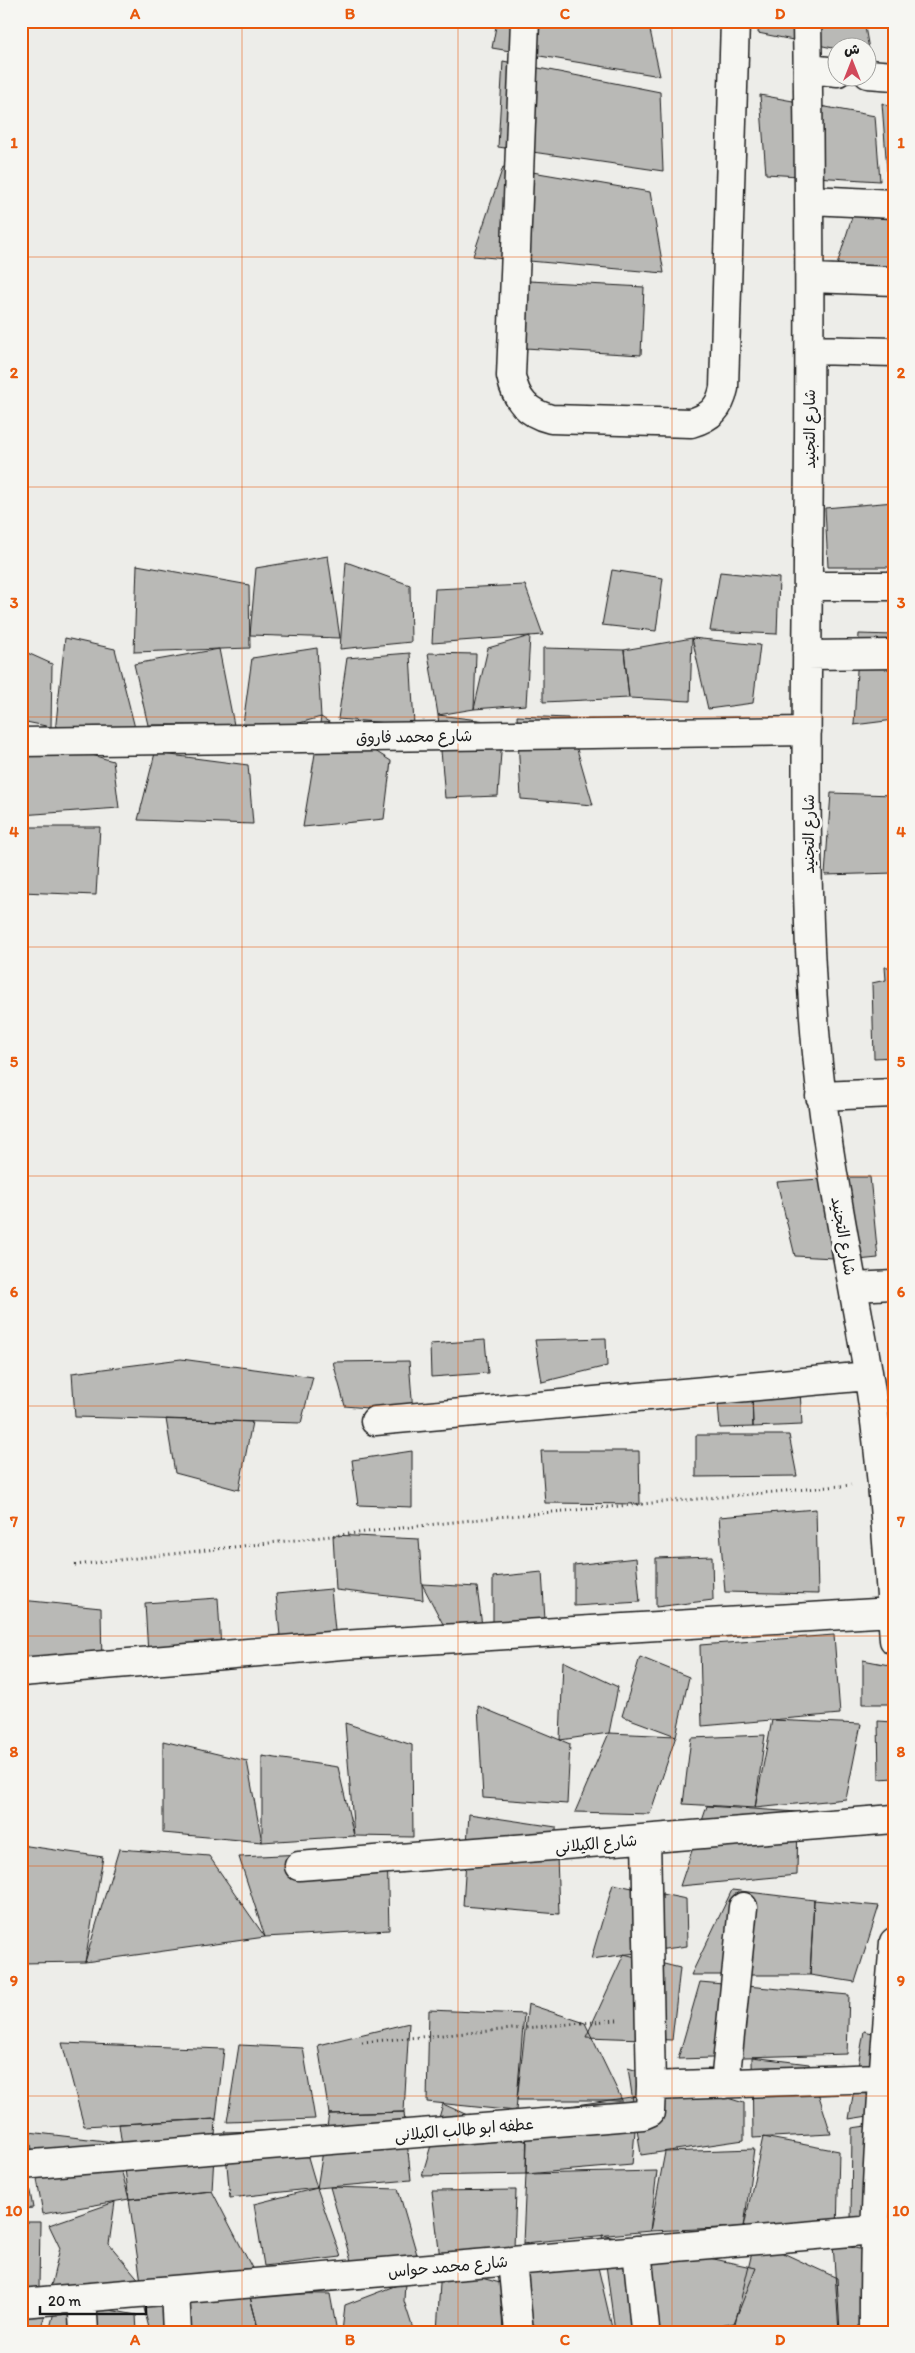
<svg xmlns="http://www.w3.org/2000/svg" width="915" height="2353" viewBox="0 0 915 2353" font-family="Itim,'Playpen Sans Arabic',sans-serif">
<rect width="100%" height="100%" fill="#edede9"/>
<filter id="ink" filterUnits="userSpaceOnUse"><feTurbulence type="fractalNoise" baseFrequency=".02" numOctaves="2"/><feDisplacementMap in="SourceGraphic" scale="10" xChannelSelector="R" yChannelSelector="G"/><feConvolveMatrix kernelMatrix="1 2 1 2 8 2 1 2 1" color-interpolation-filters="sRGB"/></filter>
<g filter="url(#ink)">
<!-- building -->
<path fill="#b9b9b6" stroke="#1c1c1c" d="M 497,21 L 648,21 L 660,76 L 492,48 Z
M 759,21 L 864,21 L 870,55 L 868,54 L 868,48 L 838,49 L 758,33 Z
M 503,61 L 660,92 L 663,171 L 498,147 Z
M 760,95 L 875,116 L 880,181 L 766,174 Z
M 882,103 L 894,109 L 894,184 L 888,184 Z
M 503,167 L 650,192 L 664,273 L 473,256 Z
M 861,188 L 894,200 L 894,269 L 833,278 Z
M 529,281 L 644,287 L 641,355 L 525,348 Z
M 894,502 L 894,567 L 828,567 L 825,508 Z
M 328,556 L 340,638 L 250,635 L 256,568 Z
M 346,562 L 410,585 L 411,642 L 340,649 Z
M 137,565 L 249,585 L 250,648 L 134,652 Z
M 612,570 L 663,578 L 656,631 L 602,625 Z
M 720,572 L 779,578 L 777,634 L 710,631 Z
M 525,585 L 543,635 L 432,643 L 435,589 Z
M 859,634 L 894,635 L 894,720 L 854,725 Z
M 530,636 L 526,705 L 474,709 L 488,648 Z
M 65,638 L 115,649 L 135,728 L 54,742 Z
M 692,638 L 690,701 L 629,698 L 624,650 Z
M 692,638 L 760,645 L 753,703 L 708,709 Z
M 317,648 L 321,717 L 241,739 L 252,658 Z
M 543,648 L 624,650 L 629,698 L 543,702 Z
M 219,649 L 234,725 L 148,725 L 134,664 Z
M 21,650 L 52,664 L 51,727 L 21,721 Z
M 410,653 L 414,725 L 338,719 L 347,658 Z
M 428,653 L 476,654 L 474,709 L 438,715 Z
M 438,715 L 503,723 L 498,796 L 445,798 Z
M 517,716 L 568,718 L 593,805 L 521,799 Z
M 321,717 L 391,761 L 384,819 L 303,827 Z
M 21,735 L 113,761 L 119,808 L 21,815 Z
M 155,753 L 248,765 L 253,824 L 138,820 Z
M 831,793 L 894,795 L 894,873 L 825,875 Z
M 21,827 L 100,827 L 96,895 L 21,892 Z
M 885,967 L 894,967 L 894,1057 L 874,1058 L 872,983 L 886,980 Z
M 846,1177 L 870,1177 L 878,1258 L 858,1260 Z
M 820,1179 L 834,1258 L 795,1256 L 777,1182 Z
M 606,1338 L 607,1366 L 542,1382 L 535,1340 Z
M 485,1340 L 488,1373 L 431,1377 L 430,1344 Z
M 181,1359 L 313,1377 L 301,1423 L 75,1417 L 72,1373 Z
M 409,1361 L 413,1412 L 345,1406 L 333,1362 Z
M 800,1391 L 802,1425 L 753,1427 L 752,1393 Z
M 752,1393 L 753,1427 L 720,1428 L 718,1403 Z
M 166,1419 L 252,1422 L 239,1490 L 175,1473 Z
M 696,1435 L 789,1435 L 797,1476 L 696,1477 Z
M 412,1451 L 412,1507 L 358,1505 L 352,1460 Z
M 541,1451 L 639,1451 L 640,1504 L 545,1503 Z
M 816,1509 L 818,1594 L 725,1592 L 719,1517 Z
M 333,1535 L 419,1539 L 423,1600 L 336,1590 Z
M 712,1556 L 713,1600 L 656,1607 L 656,1558 Z
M 636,1558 L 640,1602 L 574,1606 L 574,1565 Z
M 542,1572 L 545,1620 L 493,1622 L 493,1577 Z
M 422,1584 L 477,1587 L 482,1626 L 443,1624 Z
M 331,1589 L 336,1641 L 281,1646 L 276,1594 Z
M 218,1598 L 221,1649 L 148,1654 L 145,1603 Z
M 21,1600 L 101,1608 L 102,1665 L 21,1661 Z
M 834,1635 L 840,1714 L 702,1726 L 700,1645 Z
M 640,1657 L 689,1677 L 676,1736 L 622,1716 Z
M 863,1660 L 894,1666 L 894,1704 L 863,1704 Z
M 563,1661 L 618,1687 L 609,1733 L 560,1740 Z
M 478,1706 L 570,1744 L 567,1804 L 483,1798 Z
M 772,1720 L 861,1724 L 846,1799 L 755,1808 Z
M 878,1721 L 894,1722 L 894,1778 L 879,1779 Z
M 345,1723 L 412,1745 L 413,1837 L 354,1836 Z
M 609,1733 L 676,1736 L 650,1814 L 575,1812 Z
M 765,1735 L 755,1808 L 683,1804 L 691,1738 Z
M 163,1741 L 247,1761 L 262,1842 L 163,1833 Z
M 262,1756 L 338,1767 L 354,1836 L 262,1842 Z
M 707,1806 L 798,1812 L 797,1875 L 680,1886 Z
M 469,1814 L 556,1827 L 559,1914 L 463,1906 Z
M 21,1845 L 103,1857 L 85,1962 L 21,1963 Z
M 119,1849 L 209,1856 L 265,1937 L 85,1962 Z
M 387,1850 L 389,1930 L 265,1937 L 239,1857 Z
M 613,1884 L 686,1899 L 687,1946 L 591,1959 Z
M 732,1890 L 814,1900 L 810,1975 L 691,1975 Z
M 814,1900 L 879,1906 L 855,1982 L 810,1975 Z
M 624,1954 L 680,1968 L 672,2040 L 586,2037 Z
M 700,1982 L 849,1995 L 847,2054 L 678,2059 Z
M 528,2004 L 585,2023 L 622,2100 L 517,2100 Z
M 429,2010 L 524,2014 L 516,2111 L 427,2102 Z
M 409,2023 L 404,2112 L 329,2114 L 318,2045 Z
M 864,2031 L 894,2038 L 894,2112 L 849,2119 Z
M 62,2043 L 224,2049 L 216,2119 L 84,2126 Z
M 239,2045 L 303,2048 L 315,2119 L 227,2122 Z
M 752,2057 L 809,2064 L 831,2134 L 753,2138 Z
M 628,2068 L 744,2103 L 744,2140 L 641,2155 Z
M 638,2096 L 632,2165 L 526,2174 L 527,2112 Z
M 443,2104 L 527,2142 L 526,2174 L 422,2176 Z
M 404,2112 L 411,2180 L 317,2188 L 329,2114 Z
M 216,2119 L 212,2191 L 129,2199 L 119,2124 Z
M 894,2122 L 894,2219 L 851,2222 L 852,2128 Z
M 300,2130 L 317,2188 L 230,2198 L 224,2132 Z
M 29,2132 L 114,2142 L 129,2199 L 43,2214 Z
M 763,2137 L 839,2151 L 837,2233 L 744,2227 Z
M 21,2148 L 22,2148 L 33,2208 L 21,2209 Z
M 754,2149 L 744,2227 L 650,2231 L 665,2152 Z
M 657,2171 L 650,2231 L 523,2243 L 526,2174 Z
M 330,2187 L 398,2189 L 418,2258 L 351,2261 Z
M 317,2188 L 341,2257 L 264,2266 L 254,2204 Z
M 516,2190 L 514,2248 L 441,2267 L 432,2191 Z
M 212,2191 L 252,2268 L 141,2282 L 129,2199 Z
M 115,2202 L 109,2244 L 141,2282 L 50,2290 L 60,2248 L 49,2225 Z
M 21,2222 L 40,2222 L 39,2287 L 21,2289 Z
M 602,2235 L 756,2268 L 734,2323 L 693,2332 L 615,2332 Z
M 755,2240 L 837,2278 L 840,2332 L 733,2332 Z
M 523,2243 L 595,2254 L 613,2332 L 558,2332 L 518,2320 Z
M 833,2243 L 894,2257 L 894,2332 L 839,2332 Z
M 441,2267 L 500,2283 L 503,2332 L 437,2332 Z
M 405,2282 L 404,2301 L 414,2332 L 342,2332 L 345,2305 Z
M 249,2293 L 259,2332 L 150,2332 L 143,2304 Z
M 249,2293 L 330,2294 L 337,2332 L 259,2332 Z
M 57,2300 L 136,2315 L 137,2332 L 49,2332 Z
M 45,2315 L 39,2332 L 21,2332 L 21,2317 Z"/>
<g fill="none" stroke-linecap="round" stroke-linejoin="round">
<!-- street casing -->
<g stroke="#1c1c1c" stroke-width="31">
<path id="street" d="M 525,21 L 511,376 C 516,400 527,413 551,419 L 691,423 C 711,417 720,408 724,388 L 735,21
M 807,21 C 810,201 810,380 808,560 C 807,712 803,865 814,1017 C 822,1137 848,1254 868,1372 C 882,1461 888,1551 894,1640
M 808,69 L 838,72
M 868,74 L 894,76
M 810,200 L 894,204
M 810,278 L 894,281
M 810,350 L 894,352
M 808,586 L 894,586
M 807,655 L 894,654
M 21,742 L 807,731
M 820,1096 L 894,1093
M 853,1287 L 894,1285
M 375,1421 L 868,1376
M 21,1672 L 342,1645 L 892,1612
M 646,1839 L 651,2086
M 299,1866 L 894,1819
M 725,2084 L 743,1907
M 21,2165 L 643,2115 L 650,2112 L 651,2086 L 882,2078
M 637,2250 L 645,2329
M 512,2261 L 519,2332
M 175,2290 L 177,2332
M 82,2298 L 84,2332
M 21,2303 L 874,2230
M 874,2332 C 873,2201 883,2072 894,1942"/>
</g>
<!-- path -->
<path stroke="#1c1c1c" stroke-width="3" stroke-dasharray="1 4" stroke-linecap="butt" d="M 75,1565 L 498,1517 L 851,1485
M 362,2042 L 617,2020"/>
<!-- street -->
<use href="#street" stroke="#f6f6f2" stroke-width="28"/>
</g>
</g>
<!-- grid -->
<path fill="none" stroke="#e8590c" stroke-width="1" stroke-opacity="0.55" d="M 242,21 L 242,2332M 458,21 L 458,2332M 672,21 L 672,2332M 21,257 L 894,257M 21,487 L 894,487M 21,717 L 894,717M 21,947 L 894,947M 21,1176 L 894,1176M 21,1406 L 894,1406M 21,1636 L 894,1636M 21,1866 L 894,1866M 21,2096 L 894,2096"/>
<g text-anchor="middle" stroke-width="5" stroke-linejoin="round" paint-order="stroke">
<!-- street labels -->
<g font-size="16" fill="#1c1c1c" stroke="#f6f6f2">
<text transform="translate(809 429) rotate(-90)" y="6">شارع التجنيد</text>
<text transform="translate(414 736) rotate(-1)" y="6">شارع محمد فاروق</text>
<text transform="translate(808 834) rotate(-90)" y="6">شارع التجنيد</text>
<text transform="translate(844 1236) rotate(80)" y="6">شارع التجنيد</text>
<text transform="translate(596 1843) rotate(-5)" y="6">شارع الكيلانى</text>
<text transform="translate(464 2129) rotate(-5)" y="6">عطفه ابو طالب الكيلانى</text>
<text transform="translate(448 2266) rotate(-5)" y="6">شارع محمد حواس</text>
</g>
</g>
<!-- margin -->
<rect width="915" height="2353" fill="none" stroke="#f6f6f2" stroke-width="55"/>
<!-- north arrow -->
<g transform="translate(852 62)"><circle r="24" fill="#f6f6f2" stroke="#9f9f9c"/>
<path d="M0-4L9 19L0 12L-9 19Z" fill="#d1495b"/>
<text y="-8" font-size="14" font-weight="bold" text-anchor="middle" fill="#1c1c1c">ش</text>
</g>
<!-- scale -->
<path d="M40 2306v8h106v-8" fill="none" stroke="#1c1c1c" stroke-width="2.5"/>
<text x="48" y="2306" font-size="15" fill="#1c1c1c" stroke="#f6f6f2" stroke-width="4" paint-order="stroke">20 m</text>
<rect x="28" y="28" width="860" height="2298" fill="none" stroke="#e8590c" stroke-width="2"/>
<g font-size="16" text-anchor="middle" font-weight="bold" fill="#e8590c">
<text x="135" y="19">A</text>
<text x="350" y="19">B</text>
<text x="565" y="19">C</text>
<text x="780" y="19">D</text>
<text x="14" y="148">1</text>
<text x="901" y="148">1</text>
<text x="14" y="378">2</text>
<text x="901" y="378">2</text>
<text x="14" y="608">3</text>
<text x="901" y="608">3</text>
<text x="14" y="837">4</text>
<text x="901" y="837">4</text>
<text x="14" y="1067">5</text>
<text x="901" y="1067">5</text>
<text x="14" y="1297">6</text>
<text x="901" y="1297">6</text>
<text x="14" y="1527">7</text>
<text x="901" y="1527">7</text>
<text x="14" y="1757">8</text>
<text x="901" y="1757">8</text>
<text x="14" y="1986">9</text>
<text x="901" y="1986">9</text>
<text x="14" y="2216">10</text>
<text x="901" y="2216">10</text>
<text x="135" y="2345">A</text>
<text x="350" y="2345">B</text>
<text x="565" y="2345">C</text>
<text x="780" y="2345">D</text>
</g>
</svg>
